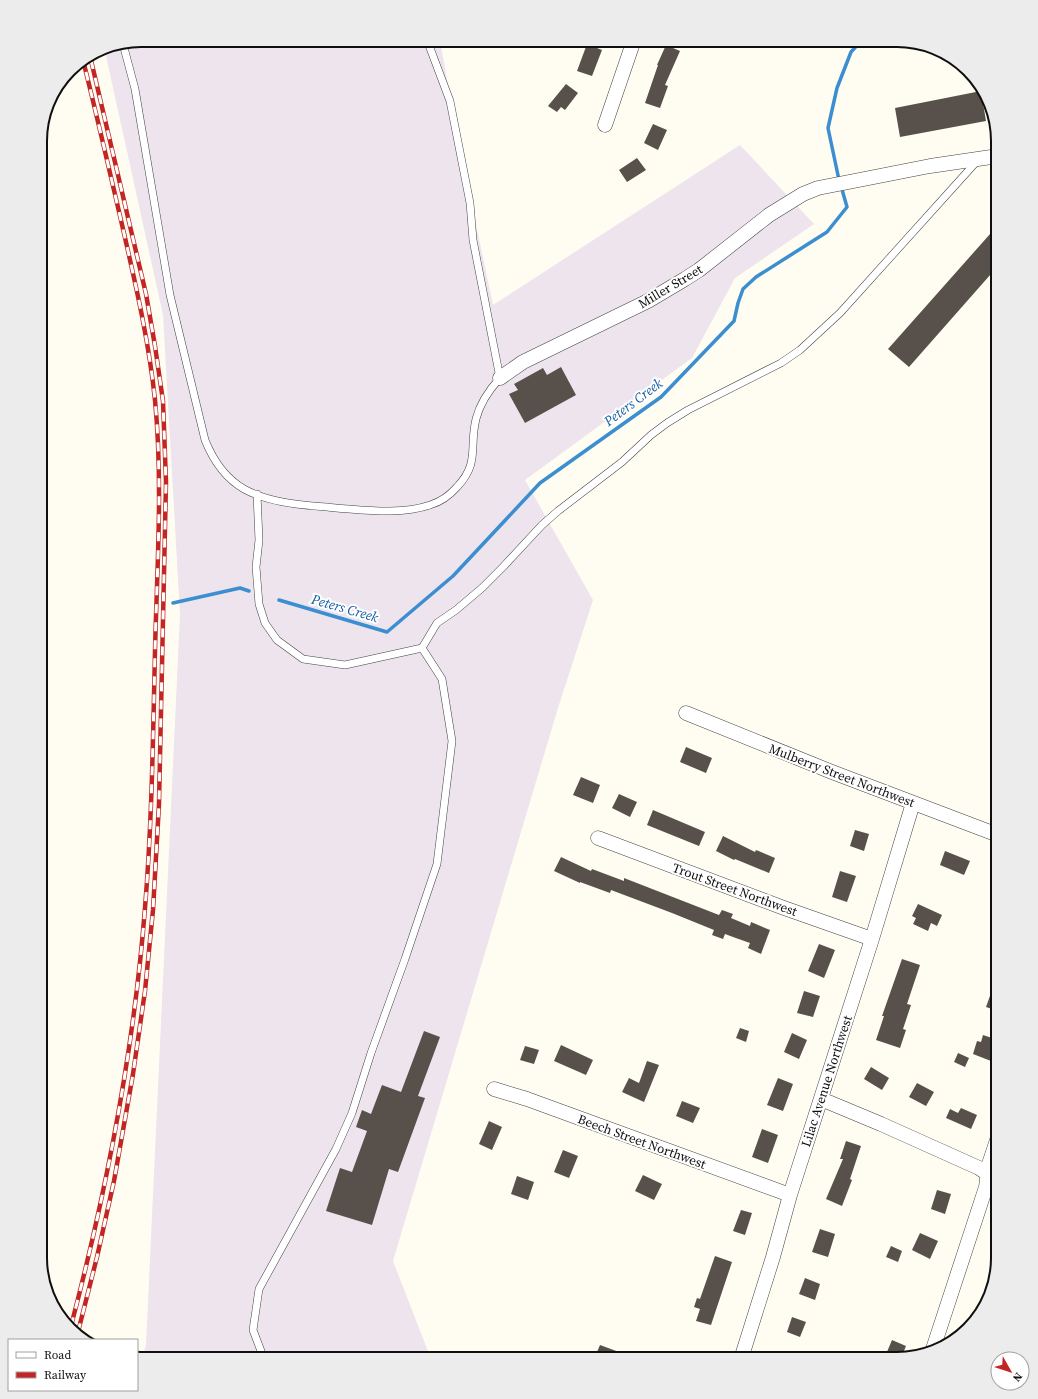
<svg xmlns="http://www.w3.org/2000/svg" width="1038" height="1399" viewBox="0 0 1038 1399" font-family="'Source Serif 4',serif">
<rect width="100%" height="100%" fill="#fffdf1"/>
<!-- industrial -->
<path fill="#ede4ee" d="M 141,40 L 440,40 L 454,120 L 493,305 L 740,145 L 814,224 L 735,278 L 692,358 L 525,480 L 593,600 L 558,708 L 393,1261 L 431,1359 L 142,1359 L 146,1345 L 180,614 L 163,315 L 104,47 Z"/>
<g fill="none" stroke-linecap="round" stroke-linejoin="round">
<!-- stream -->
<path stroke="#3b8ed0" stroke-width="3.5" d="M 839,180 L 828,128 L 837,88 L 851,52 L 862,40
M 279,600 L 387,632 L 453,576 L 540,483 L 661,397 L 734,321 L 738,303 L 743,289 L 756,277 L 827,232 L 847,207 L 841,186
M 173,603 L 240,588 L 249,591"/>
</g>
<!-- building -->
<path fill="#58514b" d="M 587,44 L 602,50 L 592,76 L 577,71 Z
M 666,45 L 680,51 L 665,85 L 668,86 L 660,108 L 645,103 L 658,65 L 657,65 Z
M 566,84 L 578,93 L 565,110 L 561,107 L 557,112 L 548,106 Z
M 981,91 L 986,121 L 900,137 L 895,108 Z
M 653,124 L 667,130 L 658,150 L 644,143 Z
M 637,158 L 646,170 L 627,182 L 619,170 Z
M 998,225 L 998,266 L 909,367 L 888,349 Z
M 561,367 L 576,395 L 525,423 L 509,394 L 518,390 L 514,384 L 543,368 L 547,375 Z
M 686,747 L 712,758 L 706,773 L 680,762 Z
M 581,777 L 600,785 L 593,803 L 573,795 Z
M 619,794 L 637,802 L 630,817 L 612,808 Z
M 653,810 L 705,832 L 699,846 L 647,825 Z
M 855,830 L 869,834 L 864,851 L 850,846 Z
M 723,836 L 755,852 L 756,850 L 775,858 L 769,873 L 735,859 L 734,860 L 716,851 Z
M 945,851 L 970,861 L 964,875 L 940,865 Z
M 561,857 L 591,871 L 592,869 L 624,881 L 624,878 L 719,915 L 722,910 L 733,914 L 731,918 L 750,926 L 751,922 L 770,930 L 761,954 L 748,948 L 750,943 L 733,937 L 725,934 L 723,939 L 712,935 L 714,930 L 672,913 L 611,890 L 610,893 L 580,882 L 580,883 L 554,871 Z
M 840,871 L 856,876 L 847,902 L 832,897 Z
M 918,904 L 942,915 L 937,926 L 931,923 L 928,931 L 913,924 L 916,918 L 912,916 Z
M 819,944 L 835,950 L 824,978 L 808,971 Z
M 902,959 L 920,965 L 907,1004 L 911,1005 L 903,1029 L 906,1030 L 900,1048 L 876,1040 L 884,1016 L 882,1016 Z
M 997,976 L 998,976 L 998,1011 L 986,1007 Z
M 804,991 L 820,996 L 813,1017 L 797,1013 Z
M 740,1028 L 749,1031 L 746,1042 L 736,1038 Z
M 424,1031 L 440,1037 L 418,1096 L 425,1098 L 398,1172 L 389,1169 L 372,1225 L 326,1211 L 340,1168 L 352,1172 L 367,1131 L 356,1127 L 362,1110 L 371,1114 L 382,1085 L 401,1092 Z
M 792,1033 L 807,1040 L 799,1059 L 784,1052 Z
M 983,1035 L 998,1040 L 991,1061 L 973,1054 L 977,1041 L 981,1042 Z
M 561,1045 L 593,1060 L 586,1075 L 554,1061 Z
M 525,1046 L 539,1050 L 534,1064 L 520,1060 Z
M 958,1053 L 969,1058 L 965,1067 L 954,1062 Z
M 647,1061 L 659,1065 L 644,1102 L 622,1092 L 629,1078 L 639,1083 Z
M 871,1067 L 889,1078 L 882,1090 L 864,1079 Z
M 778,1078 L 793,1084 L 783,1111 L 767,1105 Z
M 917,1083 L 934,1092 L 926,1106 L 909,1097 Z
M 682,1101 L 700,1108 L 693,1123 L 676,1116 Z
M 961,1108 L 977,1115 L 971,1129 L 946,1118 L 950,1109 L 958,1113 Z
M 489,1121 L 502,1127 L 492,1150 L 479,1144 Z
M 762,1129 L 778,1135 L 768,1163 L 752,1157 Z
M 846,1141 L 861,1146 L 850,1179 L 852,1180 L 842,1206 L 826,1199 L 843,1159 L 840,1159 Z
M 563,1150 L 578,1156 L 569,1178 L 554,1172 Z
M 643,1175 L 662,1184 L 654,1200 L 635,1191 Z
M 517,1176 L 534,1182 L 528,1200 L 511,1194 Z
M 937,1190 L 951,1194 L 945,1214 L 931,1209 Z
M 741,1210 L 752,1213 L 745,1235 L 733,1231 Z
M 820,1229 L 835,1234 L 828,1257 L 812,1252 Z
M 920,1233 L 938,1241 L 930,1259 L 912,1250 Z
M 891,1246 L 902,1251 L 898,1262 L 886,1257 Z
M 715,1256 L 732,1262 L 711,1325 L 696,1321 L 700,1309 L 694,1307 L 697,1298 L 700,1299 Z
M 805,1278 L 820,1284 L 815,1300 L 799,1294 Z
M 792,1317 L 806,1322 L 800,1337 L 787,1332 Z
M 892,1340 L 906,1346 L 901,1358 L 884,1359 Z
M 600,1345 L 619,1352 L 616,1359 L 594,1359 Z"/>
<g fill="none" stroke-linecap="round" stroke-linejoin="round">
<!-- lane casing -->
<g stroke="#424242" stroke-width="8">
<path id="lane" d="M 123,44 L 135,89 L 170,295 L 205,440 C 213,460 225,478 244,489 C 271,504 306,505 336,508 C 365,510 401,515 430,505 C 440,502 450,495 457,487 C 480,463 469,447 476,419 C 480,403 489,390 500,378 L 473,240 L 470,203 L 450,101 L 427,40
M 257,494 L 259,540 L 256,567 L 259,604 L 265,623 L 277,640 L 303,659 L 345,665 L 422,648 L 442,679 L 452,741 L 437,864 L 405,959 L 371,1053 L 352,1113 L 336,1149 L 259,1289 L 253,1330 L 264,1359
M 422,648 L 437,623 L 456,610 L 482,588 L 503,567 L 542,525 L 558,511 L 622,462 L 651,435 L 667,423 L 688,410 L 781,363 L 800,350 L 840,313 L 978,160"/>
</g>
<!-- street casing -->
<g stroke="#424242" stroke-width="15">
<path id="street" d="M 605,125 L 634,40
M 500,378 L 523,362 L 648,301 L 685,279 L 699,270 L 769,215 L 803,194 L 818,188 L 859,180 L 930,166 L 998,156
M 686,713 L 832,772 L 998,835
M 598,838 L 784,908 L 872,939
M 494,1089 L 527,1099 L 790,1195
M 821,1099 L 881,1124 L 979,1168 L 998,1181
M 933,1349 L 986,1187 L 989,1164 L 998,1137
M 741,1359 L 773,1257 L 790,1195 L 872,939 L 913,803"/>
</g>
<!-- lane -->
<use href="#lane" stroke="#fff" stroke-width="7"/>
<!-- street -->
<use href="#street" stroke="#fff" stroke-width="14"/>
<!-- rail casing -->
<g stroke="#c32424" stroke-width="4.5">
<path id="rail" d="M 71,1326 C 107,1189 134,1049 145,908 C 152,822 153,737 155,651 C 157,567 163,483 155,400 C 149,342 136,286 123,229 C 110,173 97,116 83,60
M 78,1332 L 97,1257 L 114,1181 L 133,1074 L 145,991 L 153,910 L 159,804 L 166,482 L 163,401 L 155,346 L 146,294 L 90,56"/>
</g>
<!-- rail -->
<use href="#rail" stroke="#fff" stroke-width="3" stroke-dasharray="9" stroke-linecap="butt"/>
</g>
<g text-anchor="middle" stroke-width="4" stroke-linejoin="round" paint-order="stroke">
<!-- street labels -->
<g font-size="13" fill="#0f0f0f" stroke="#fff">
<text transform="translate(670 286) rotate(-31)" y="5">Miller Street</text>
<text transform="translate(842 775) rotate(21)" y="5">Mulberry Street Northwest</text>
<text transform="translate(735 889) rotate(20)" y="5">Trout Street Northwest</text>
<text transform="translate(826 1081) rotate(-72)" y="5">Lilac Avenue Northwest</text>
<text transform="translate(642 1141) rotate(20)" y="5">Beech Street Northwest</text>
</g>
<!-- water labels -->
<g font-size="14" font-style="italic" fill="#155fa4" stroke="#fff">
<text transform="translate(633 402) rotate(-37)" y="5">Peters Creek</text>
<text transform="translate(345 608) rotate(16)" y="5">Peters Creek</text>
</g>
</g>
<!-- crop -->
<path d="M0 0H1038V1399H0ZM141 47H897A94 94 0 0 1 991 141V1258A94 94 0 0 1 897 1352H141A94 94 0 0 1 47 1258V141A94 94 0 0 1 141 47Z" fill="#ececec" fill-rule="evenodd"/>
<path fill="none" stroke="#0f0f0f" stroke-width="2" d="M141 47H897A94 94 0 0 1 991 141V1258A94 94 0 0 1 897 1352H141A94 94 0 0 1 47 1258V141A94 94 0 0 1 141 47Z"/>
<!-- legend -->
<rect x="8" y="1339" width="130" height="52" fill="#ffffff" stroke="#9f9f9f"/>
<rect x="16" y="1352" width="20" height="6" fill="#ffffff" stroke="#9f9f9f"/>
<text x="44" y="1359" font-size="12" fill="#0f0f0f">Road</text>
<rect x="16" y="1372" width="20" height="6" fill="#c32424" stroke="#9f9f9f"/>
<text x="44" y="1379" font-size="12" fill="#0f0f0f">Railway</text>
<!-- north arrow -->
<g transform="translate(1010 1371) rotate(129)"><circle r="19" fill="#ffffff" stroke="#9f9f9f"/>
<path d="M0-3L7 15L0 10L-7 15Z" fill="#c32424"/>
<text y="-6" font-size="11" font-weight="bold" text-anchor="middle" fill="#0f0f0f">N</text>
</g>
</svg>
